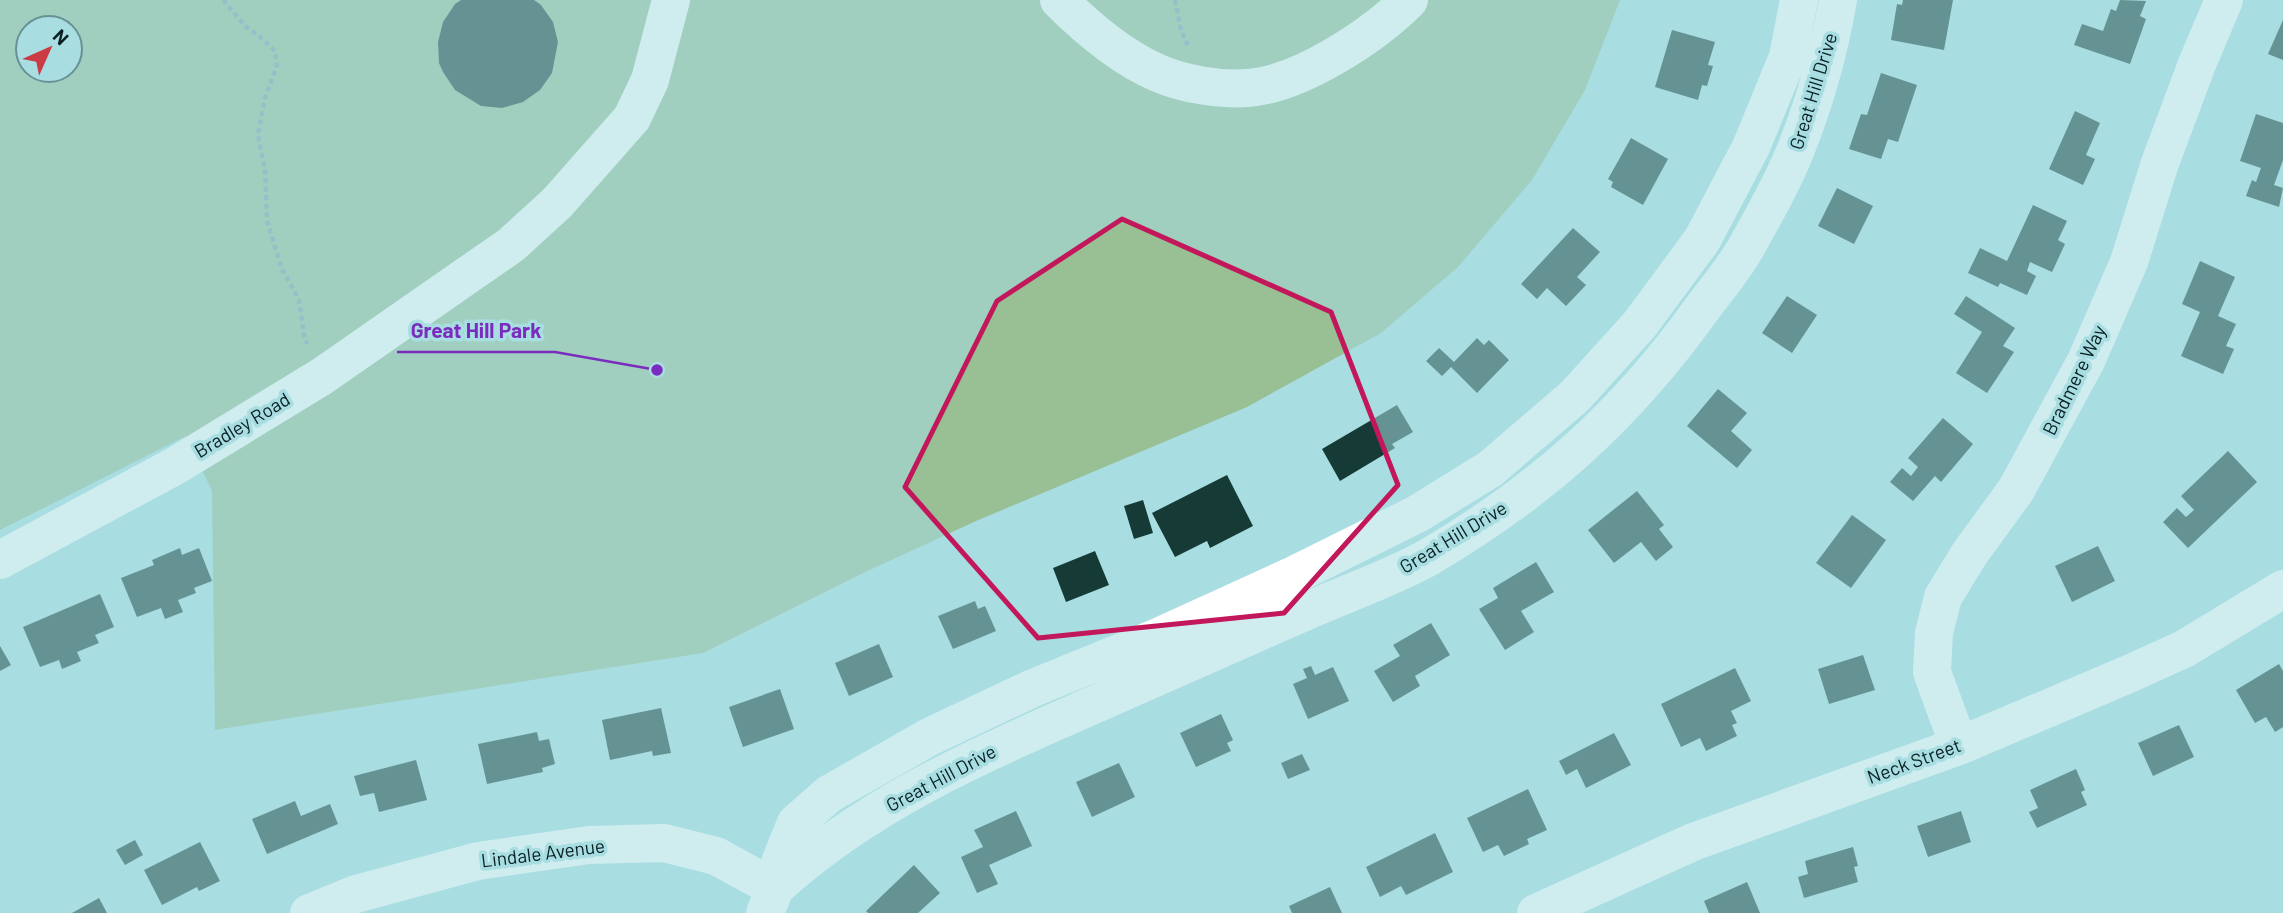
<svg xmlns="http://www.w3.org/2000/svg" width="2283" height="913" viewBox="0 0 2283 913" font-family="Barlow,sans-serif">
<rect width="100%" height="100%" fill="#a8dde2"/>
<!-- green -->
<path fill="#99bf95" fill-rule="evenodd" d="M 0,0 L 1620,0 L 1585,90 L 1532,180 L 1458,267 L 1381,333 L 1247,407 L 976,521 L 859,575 L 703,653 L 215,730 L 212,491 L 186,436 L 0,530 ZM 28,28 L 70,28 L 70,70 L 28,70 Z"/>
<!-- building -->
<path fill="#163b36" d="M 461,0 L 534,0 L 541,5 L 553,22 L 558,42 L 552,73 L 540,90 L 523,102 L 502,108 L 481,106 L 455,90 L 443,72 L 439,63 L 438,42 L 443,22 L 455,4 Z
M 1903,0 L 1953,0 L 1944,50 L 1891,40 L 1897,4 L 1902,5 Z
M 2120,0 L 2146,1 L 2140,16 L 2146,19 L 2130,64 L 2074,45 L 2082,24 L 2103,31 L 2111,9 L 2116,11 Z
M 2283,20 L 2283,60 L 2268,54 Z
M 1672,30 L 1715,42 L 1708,65 L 1713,66 L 1707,86 L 1702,85 L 1698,100 L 1655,87 Z
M 1881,73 L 1917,85 L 1898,142 L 1888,139 L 1881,159 L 1849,149 L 1861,114 L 1867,115 Z
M 2075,111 L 2100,123 L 2086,155 L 2095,159 L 2083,185 L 2049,169 Z
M 2256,114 L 2283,123 L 2283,160 L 2274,185 L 2283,188 L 2279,207 L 2246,196 L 2252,180 L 2256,182 L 2261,168 L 2240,161 Z
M 1631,138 L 1668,159 L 1643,205 L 1611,187 L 1613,182 L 1608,179 Z
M 1837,188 L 1873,206 L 1854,244 L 1818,226 Z
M 2033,205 L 2067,221 L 2058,240 L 2065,244 L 2052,272 L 2030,262 L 2027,271 L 2036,276 L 2027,295 L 2000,283 L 1998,287 L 1968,273 L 1980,248 L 2007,261 Z
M 1573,228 L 1600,252 L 1577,277 L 1586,285 L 1566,306 L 1547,288 L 1537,299 L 1521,284 Z
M 2200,261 L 2235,277 L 2218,316 L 2236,324 L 2226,346 L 2234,349 L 2223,374 L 2181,356 L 2200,312 L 2182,304 Z
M 1787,296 L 1817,315 L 1792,353 L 1762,333 Z
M 1966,296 L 2015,328 L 2003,346 L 2014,352 L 1987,393 L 1956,373 L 1982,332 L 1954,314 Z
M 1477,338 L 1484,345 L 1489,340 L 1509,360 L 1477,393 L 1451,367 L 1442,376 L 1426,361 L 1439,348 L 1454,362 Z
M 1718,389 L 1747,413 L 1731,431 L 1752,450 L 1737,468 L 1687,426 Z
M 1397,405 L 1413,432 L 1392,444 L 1395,448 L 1340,481 L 1322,449 Z
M 1943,418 L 1973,444 L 1941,482 L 1935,476 L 1913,501 L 1890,482 L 1902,468 L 1911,476 L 1918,467 L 1908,458 Z
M 2228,451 L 2257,482 L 2188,548 L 2163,522 L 2177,508 L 2186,517 L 2194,510 L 2181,496 Z
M 1227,475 L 1253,526 L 1210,548 L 1207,541 L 1175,557 L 1152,513 Z
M 1637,491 L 1664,525 L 1659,529 L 1673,547 L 1656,561 L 1641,542 L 1614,563 L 1588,530 Z
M 1143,500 L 1153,533 L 1134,539 L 1124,506 Z
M 1852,515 L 1886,540 L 1851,588 L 1816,563 Z
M 2098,546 L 2115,581 L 2072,602 L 2055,566 Z
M 180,548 L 182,555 L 199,548 L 212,581 L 194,588 L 196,593 L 178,600 L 183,612 L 165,619 L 161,608 L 137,617 L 121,578 L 154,565 L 152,560 Z
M 1095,551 L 1109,585 L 1066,602 L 1053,568 Z
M 1536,562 L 1554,592 L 1521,611 L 1534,632 L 1505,650 L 1479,609 L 1498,598 L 1493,588 Z
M 100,594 L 114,627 L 95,635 L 99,643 L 77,652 L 81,661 L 62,669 L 59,660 L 40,667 L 23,627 Z
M 975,601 L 978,609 L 985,606 L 996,631 L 953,649 L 938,616 Z
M 1431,623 L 1450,655 L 1415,676 L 1420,686 L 1393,702 L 1374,671 L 1400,656 L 1393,645 Z
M 879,644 L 893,677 L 849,696 L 835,663 Z
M 0,646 L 11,665 L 0,671 Z
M 1863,655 L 1875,690 L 1829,704 L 1818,669 Z
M 2279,664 L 2283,671 L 2283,727 L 2275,732 L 2266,717 L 2255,723 L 2236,690 Z
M 1311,666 L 1315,675 L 1333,667 L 1349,701 L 1308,719 L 1293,684 L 1307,678 L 1303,669 Z
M 1735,668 L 1751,701 L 1731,711 L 1737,723 L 1732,725 L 1737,736 L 1706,751 L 1700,738 L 1681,747 L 1661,704 Z
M 780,689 L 794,729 L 743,747 L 729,707 Z
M 661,708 L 671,753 L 653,756 L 652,751 L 610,760 L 602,720 Z
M 1221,714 L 1233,740 L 1227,743 L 1231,751 L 1196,767 L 1180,733 Z
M 2179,725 L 2194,757 L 2153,776 L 2138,743 Z
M 537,732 L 539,741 L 549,739 L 555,764 L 542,768 L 543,772 L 487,784 L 478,744 Z
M 1614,733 L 1631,765 L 1586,788 L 1577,769 L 1566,775 L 1559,761 Z
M 1302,754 L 1310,770 L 1288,779 L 1281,763 Z
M 416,760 L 427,800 L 379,812 L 374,793 L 360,796 L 354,776 Z
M 1119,763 L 1135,797 L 1092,817 L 1076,782 Z
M 2076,769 L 2085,790 L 2081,792 L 2087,805 L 2037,828 L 2029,812 L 2038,808 L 2030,790 Z
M 1528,789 L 1547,830 L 1527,839 L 1529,844 L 1504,856 L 1498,845 L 1483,852 L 1467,818 Z
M 295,801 L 301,816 L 330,804 L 338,824 L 267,854 L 252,819 Z
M 1016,811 L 1032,846 L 989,865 L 998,884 L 977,893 L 961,857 L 983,847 L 974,830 Z
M 1961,811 L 1971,842 L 1928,857 L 1917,826 Z
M 1435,833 L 1453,872 L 1406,895 L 1401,886 L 1380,897 L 1366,867 Z
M 135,840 L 143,855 L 125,865 L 116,850 Z
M 200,842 L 220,881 L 199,891 L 197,887 L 162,905 L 144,870 Z
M 1853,847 L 1858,866 L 1854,867 L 1858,882 L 1804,898 L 1798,877 L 1808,874 L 1805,861 Z
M 914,865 L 940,893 L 918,913 L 868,913 L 866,911 Z
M 1747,882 L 1760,913 L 1709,913 L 1704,901 Z
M 1330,887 L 1342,913 L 1292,913 L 1289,906 Z
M 99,898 L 107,913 L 72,913 Z"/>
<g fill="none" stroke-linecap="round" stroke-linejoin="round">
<!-- path -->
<path stroke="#78a3a7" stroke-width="4.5" stroke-dasharray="5 3.5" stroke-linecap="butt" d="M 223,0 L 247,28 L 258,35 L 275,51 L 277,65 L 265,98 L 258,135 L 265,170 L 267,220 L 281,267 L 299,300 L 304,335 L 307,344
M 1175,0 L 1181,30 L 1188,46"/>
<!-- minor -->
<path stroke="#fff" stroke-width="38" d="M 1059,0 C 1087,28 1121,57 1158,73 C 1183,84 1219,90 1247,88 C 1299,85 1373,36 1409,0
M 0,560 L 175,466 L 321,377 L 511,245 L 557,203 L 632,118 L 650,80 L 671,0
M 1959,746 L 1932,672 L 1934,633 L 1943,597 L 1970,553 L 2016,490 L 2086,361 L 2129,262 L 2160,163 L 2197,64 L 2224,0
M 775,888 C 863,807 974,757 1082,710 C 1156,677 1229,645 1302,613 C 1342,595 1392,578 1429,557 C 1541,491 1625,416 1701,310 C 1716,290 1732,271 1744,251 C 1761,221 1781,186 1794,154 C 1814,105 1829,52 1838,0
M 309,913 L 356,894 L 478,861 L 589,845 L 664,843 L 716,856 L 775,888
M 765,913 L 775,888 L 781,860 L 796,823 L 829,794 L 929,737 L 1033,688 L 1158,637 L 1294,575 L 1417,514 L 1490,469 L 1575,396 L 1640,324 L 1702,240 L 1751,147 L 1788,57 L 1799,0
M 1536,913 L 1693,842 L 1959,746 L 2131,673 L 2184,649 L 2283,589"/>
</g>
<!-- marked area -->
<path d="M0 0H2283V913H0ZM 1122,219 L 1331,312 L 1398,485 L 1284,613 L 1038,638 L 905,487 L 997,301 Z" fill="#a8dde2" fill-opacity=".55" fill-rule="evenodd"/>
<path fill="none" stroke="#c2185b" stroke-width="5" stroke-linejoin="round" d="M 1122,219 L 1331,312 L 1398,485 L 1284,613 L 1038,638 L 905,487 L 997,301 Z"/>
<g text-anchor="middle" stroke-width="7" stroke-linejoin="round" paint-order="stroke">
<!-- street labels -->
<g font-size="19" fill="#091f21" stroke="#a8dde2">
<text transform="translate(1813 91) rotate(-73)" y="7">Great Hill Drive</text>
<text transform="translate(2074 380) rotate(-64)" y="7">Bradmere Way</text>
<text transform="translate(242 425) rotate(-31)" y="7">Bradley Road</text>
<text transform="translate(1453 537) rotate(-31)" y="7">Great Hill Drive</text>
<text transform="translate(1914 761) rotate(-20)" y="7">Neck Street</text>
<text transform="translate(941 778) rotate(-28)" y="7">Great Hill Drive</text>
<text transform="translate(543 853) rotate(-7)" y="7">Lindale Avenue</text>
</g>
</g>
<!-- callouts -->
<path fill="none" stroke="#7b2cbf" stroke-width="2.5" d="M657 370L555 352H397"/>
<circle fill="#7b2cbf" stroke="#a8dde2" stroke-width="2.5" cx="657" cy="370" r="7"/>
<g font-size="21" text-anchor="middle" font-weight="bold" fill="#7b2cbf" stroke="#a8dde2" stroke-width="7" stroke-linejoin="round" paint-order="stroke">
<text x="476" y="338">Great Hill Park</text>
</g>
<!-- north arrow -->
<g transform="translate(49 49) rotate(45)"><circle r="33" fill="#a8dde2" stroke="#689195" stroke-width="2"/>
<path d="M0-5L12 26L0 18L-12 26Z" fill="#cb3b43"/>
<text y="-10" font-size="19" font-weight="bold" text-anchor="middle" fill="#091f21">N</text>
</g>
</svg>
